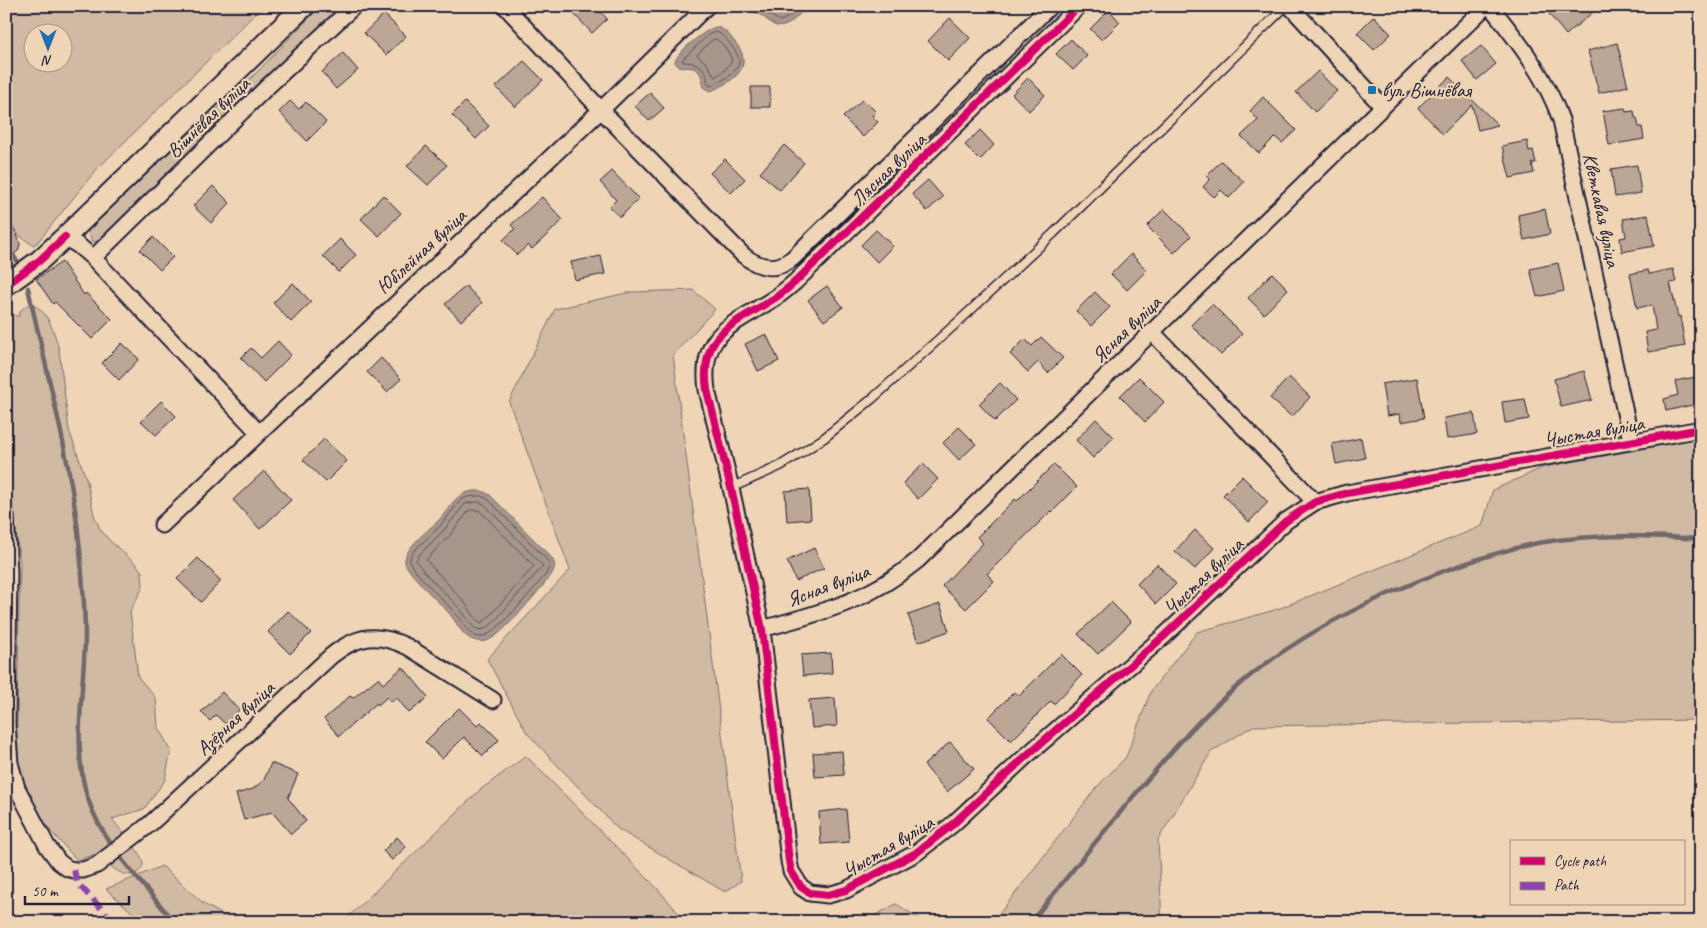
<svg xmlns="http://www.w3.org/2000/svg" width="1707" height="928" viewBox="0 0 1707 928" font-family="Caveat,sans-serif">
<rect width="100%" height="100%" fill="#efd4b6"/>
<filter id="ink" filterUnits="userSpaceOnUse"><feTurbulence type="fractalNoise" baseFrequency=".02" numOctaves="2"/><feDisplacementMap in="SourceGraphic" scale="10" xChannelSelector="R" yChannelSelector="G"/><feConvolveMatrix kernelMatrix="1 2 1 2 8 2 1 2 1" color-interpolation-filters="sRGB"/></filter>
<g filter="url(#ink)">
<!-- green -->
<path fill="#d1baa4" stroke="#7a6e70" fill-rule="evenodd" d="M 6,6 L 263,6 L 96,170 L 37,243 L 33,245 L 17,234 L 6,217 ZM 32,32 L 62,32 L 62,62 L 32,62 Z
M 321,6 L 342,6 L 256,88 L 99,243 L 92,241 L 88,231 L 179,143 L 254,75 Z
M 693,290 L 715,309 L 673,355 L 741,881 L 725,892 L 618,829 L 527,733 L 487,659 L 570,570 L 509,402 L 555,309 L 631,292 Z
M 29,304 C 48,307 55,335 59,350 L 69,430 L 87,481 L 94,515 L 100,529 L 109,540 L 137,565 L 142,572 L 143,587 L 130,611 L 138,677 L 156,698 L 158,728 L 171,750 L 165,780 L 144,809 L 112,819 C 118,827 144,855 143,864 C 143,867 140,871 137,873 C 123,881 106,862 97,854 L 77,860 L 45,825 L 16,767 L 20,562 L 6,454 L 6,310 L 18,317 L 21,310 Z
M 1701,438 L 1701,720 L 1253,726 L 1211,752 L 1158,840 L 1162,922 L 988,922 L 997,917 L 1096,788 L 1126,757 L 1151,691 L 1197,632 L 1278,609 L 1482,526 L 1493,490 L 1544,467 Z
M 526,756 L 657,888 L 686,922 L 343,922 L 480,790 Z
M 162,866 L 204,904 L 235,922 L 143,922 L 106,889 Z
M 896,904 L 925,922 L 863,922 Z"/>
<!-- water -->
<path fill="#a6958a" stroke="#71676a" d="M 748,6 L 807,6 C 799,14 787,32 774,25 C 769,22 765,18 761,15 C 755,12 751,13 748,6 Z
M 715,27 C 724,28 729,34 734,41 C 737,45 741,49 742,54 C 749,73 725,85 711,91 L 704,88 C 702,83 703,77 699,72 C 692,63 680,72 675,62 C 677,52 705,30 715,27 Z
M 473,491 L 482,491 L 490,495 L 550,556 C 557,564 555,569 550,577 C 538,591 501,638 486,641 C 480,642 473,641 468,637 C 460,632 456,621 449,613 C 440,603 407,573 405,562 C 403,549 431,528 440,519 C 450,507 456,493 473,491 Z"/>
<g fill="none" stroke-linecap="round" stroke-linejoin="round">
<!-- shore -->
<path stroke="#57505b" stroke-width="1" d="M 753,6 L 780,21 L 787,18 L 800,6
M 716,32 C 723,34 726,39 731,45 C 734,50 738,54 739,60 C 740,72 720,82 710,86 C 706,82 708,79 706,74 C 702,64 693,62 683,62 L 682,60 L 708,35 Z
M 716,39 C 723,43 730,53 732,61 L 724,71 L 715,77 L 707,64 L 697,55 L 712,40 Z
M 481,496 L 488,499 L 546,559 L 550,565 L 546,574 C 535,587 494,638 480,637 C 470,636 466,627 461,620 C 451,606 413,573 410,562 C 409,558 412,554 414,551 L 440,526 L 461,500 L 467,497 Z
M 479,502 L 484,504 L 543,566 L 493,623 L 487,628 L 481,630 C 472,629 469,621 464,614 C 452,598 424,576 416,560 L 419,555 L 444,530 L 465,504 L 469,503 Z
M 470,510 L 479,510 L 534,566 L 488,618 L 481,623 L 477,620 L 465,603 L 426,560 L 450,535 Z"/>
<!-- stream -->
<path stroke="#71676a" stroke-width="4.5" d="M 11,251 L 19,265
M 28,288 C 48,379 74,470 81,562 C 83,586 85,610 85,634 C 85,685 71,749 88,799 C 104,847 143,883 174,922
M 1031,922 C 1066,878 1101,835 1137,792 C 1165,759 1193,725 1226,696 C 1288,640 1366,600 1444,571 C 1474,560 1506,549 1538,543 C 1588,534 1650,535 1701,539"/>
</g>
<!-- building -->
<path fill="#bca797" stroke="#22223b" d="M 579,6 L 596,6 L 607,19 L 592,33 L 573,13 Z
M 1558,6 L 1600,6 L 1566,35 L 1549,14 Z
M 1109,10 L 1120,22 L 1102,40 L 1090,29 Z
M 384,14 L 406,36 L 386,55 L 364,33 Z
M 1374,16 L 1391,34 L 1374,50 L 1357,33 Z
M 950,18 L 970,38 L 948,61 L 928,41 Z
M 1071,39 L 1087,56 L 1073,70 L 1056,54 Z
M 1617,43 L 1628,86 L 1599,93 L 1588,51 Z
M 1481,46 L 1496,64 L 1477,80 L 1462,61 Z
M 343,53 L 358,70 L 336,89 L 322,72 Z
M 524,61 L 543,80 L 515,107 L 496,87 Z
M 1318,71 L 1337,91 L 1315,112 L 1296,92 Z
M 1449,77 L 1463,91 L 1498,125 L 1478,130 L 1472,105 L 1443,134 L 1418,108 Z
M 1028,78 L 1045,95 L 1029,111 L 1012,94 Z
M 751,87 L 770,87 L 770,107 L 751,107 Z
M 650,93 L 664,108 L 649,121 L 635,106 Z
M 1263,97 L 1296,130 L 1282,143 L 1275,137 L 1259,153 L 1241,136 L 1258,120 L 1250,111 Z
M 863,99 L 876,112 L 872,116 L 878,122 L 863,137 L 843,117 Z
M 290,101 L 299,109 L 306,102 L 326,122 L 307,141 L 279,112 Z
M 465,102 L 489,126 L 476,139 L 452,115 Z
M 1625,108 L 1626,112 L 1634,111 L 1635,118 L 1637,118 L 1639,127 L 1642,127 L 1644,139 L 1609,145 L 1603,111 Z
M 980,130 L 994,145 L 980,160 L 965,145 Z
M 1527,141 L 1529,151 L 1533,150 L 1536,163 L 1532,163 L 1534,173 L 1510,178 L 1502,146 Z
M 784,145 L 804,163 L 780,190 L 760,173 Z
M 426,146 L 447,165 L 428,185 L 407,166 Z
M 725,159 L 745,179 L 731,193 L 710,173 Z
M 1221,161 L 1244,182 L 1229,198 L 1221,190 L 1214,197 L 1203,187 L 1210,179 L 1206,176 Z
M 1637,165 L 1641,193 L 1615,197 L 1611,169 Z
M 612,171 L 639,199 L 620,217 L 609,207 L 616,200 L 600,182 Z
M 928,180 L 943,197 L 927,211 L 912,194 Z
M 213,186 L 230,203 L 211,223 L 193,206 Z
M 383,195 L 401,213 L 379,236 L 361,219 Z
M 542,197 L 563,220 L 532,249 L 528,245 L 517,255 L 503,240 L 515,229 L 511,225 Z
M 1164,209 L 1191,236 L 1174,253 L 1147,226 Z
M 1545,209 L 1550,234 L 1524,240 L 1518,215 Z
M 1648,215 L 1654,246 L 1622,252 L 1620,238 L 1626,237 L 1623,219 Z
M 6,217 L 17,234 L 20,244 L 18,251 L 6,259 Z
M 876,230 L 893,246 L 877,262 L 861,245 Z
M 153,237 L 173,257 L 160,270 L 140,250 Z
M 340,239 L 356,255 L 339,272 L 323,256 Z
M 1131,254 L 1147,270 L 1127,290 L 1111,274 Z
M 601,256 L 605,274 L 575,280 L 571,262 Z
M 62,262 L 84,295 L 86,293 L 112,319 L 92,339 L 55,302 L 53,304 L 36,279 Z
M 1558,263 L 1564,291 L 1537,297 L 1530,269 Z
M 1673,269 L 1676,282 L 1670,283 L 1678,317 L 1680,316 L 1685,346 L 1648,352 L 1645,332 L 1656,330 L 1652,305 L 1637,308 L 1630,274 L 1648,270 L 1649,274 Z
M 1272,273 L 1288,289 L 1264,314 L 1248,298 Z
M 293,283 L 311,302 L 291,322 L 273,303 Z
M 466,286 L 482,303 L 461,321 L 445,304 Z
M 827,286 L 843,307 L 824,321 L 808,300 Z
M 1095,292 L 1110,307 L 1091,326 L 1076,311 Z
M 1212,304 L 1242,334 L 1221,355 L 1191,325 Z
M 766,334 L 779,361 L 758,371 L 745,344 Z
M 1041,337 L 1063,358 L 1048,373 L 1038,362 L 1028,372 L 1010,354 L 1025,339 L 1032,346 Z
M 278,341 L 291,355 L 264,382 L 241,358 L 251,348 L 261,358 Z
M 122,343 L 139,359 L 119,380 L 102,363 Z
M 381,358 L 401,379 L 387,392 L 367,372 Z
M 1584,371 L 1592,400 L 1561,407 L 1554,379 Z
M 1701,376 L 1701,403 L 1666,411 L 1664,399 L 1678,395 L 1675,381 Z
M 1139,377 L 1164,402 L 1145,422 L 1120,396 Z
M 1289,377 L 1310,397 L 1292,417 L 1270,398 Z
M 1417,378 L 1424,418 L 1401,422 L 1400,414 L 1387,416 L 1382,384 Z
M 1000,383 L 1016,400 L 995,421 L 979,404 Z
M 1525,399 L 1529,419 L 1505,423 L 1502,402 Z
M 161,401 L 176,416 L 156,435 L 141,421 Z
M 1474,413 L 1477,434 L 1447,439 L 1444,418 Z
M 1096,419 L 1114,437 L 1093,458 L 1076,440 Z
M 959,427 L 976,444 L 959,460 L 943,443 Z
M 1361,438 L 1365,458 L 1336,464 L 1332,444 Z
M 324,439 L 347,461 L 326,482 L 303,460 Z
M 923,464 L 938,479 L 918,499 L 903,483 Z
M 1054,464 L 1077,487 L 1052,512 L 1051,511 L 987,574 L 994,581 L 966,609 L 942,586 L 983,543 L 977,537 L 1015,499 L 1017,501 Z
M 264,471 L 291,500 L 260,529 L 233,500 Z
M 1242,476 L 1268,502 L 1249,522 L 1223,495 Z
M 809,489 L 811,519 L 787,521 L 785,491 Z
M 1195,530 L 1214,548 L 1195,569 L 1175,551 Z
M 814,548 L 824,568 L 796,581 L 787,561 Z
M 198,558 L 221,581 L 201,602 L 177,579 Z
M 1157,564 L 1176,584 L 1156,604 L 1137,584 Z
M 1111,602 L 1131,622 L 1098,654 L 1078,634 Z
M 940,604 L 949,631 L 918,642 L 908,615 Z
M 288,611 L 311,633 L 290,654 L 268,632 Z
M 831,653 L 832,673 L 803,676 L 801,655 Z
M 1061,654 L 1082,675 L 1054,704 L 1051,701 L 1011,741 L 988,718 L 1014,692 L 1019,696 Z
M 403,667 L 428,697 L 409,713 L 397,698 L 391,702 L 387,697 L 378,705 L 377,703 L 339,736 L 324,719 L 350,696 L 353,698 L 378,678 L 383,684 Z
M 222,692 L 239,710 L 225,724 L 216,715 L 210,721 L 201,712 Z
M 835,698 L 837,726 L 812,728 L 809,700 Z
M 459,708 L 477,726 L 481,722 L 499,740 L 483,756 L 464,737 L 442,759 L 425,742 Z
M 950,742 L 974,769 L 947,792 L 924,765 Z
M 842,751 L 844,775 L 815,777 L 813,753 Z
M 271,763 L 298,774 L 288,798 L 306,821 L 291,834 L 272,812 L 244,820 L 236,794 L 253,789 L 264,780 Z
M 846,809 L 849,842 L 821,844 L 819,812 Z
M 397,837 L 406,847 L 392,860 L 383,851 Z"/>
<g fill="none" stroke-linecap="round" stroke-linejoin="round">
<!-- lane casing -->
<g stroke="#22223b" stroke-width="11">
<path id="lane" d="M 731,488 L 780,466 L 801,453 L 824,438 L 872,399 L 959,321 L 1054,233 L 1286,6"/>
</g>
<!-- street casing -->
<g stroke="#22223b" stroke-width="19">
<path id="street" d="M 505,6 L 601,110 L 743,255 C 759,268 776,272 793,258 L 1050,6
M 1079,6 L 795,282 C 787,289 779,296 770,301 C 731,326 699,334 707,390 L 731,488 L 762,629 L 789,861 L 791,871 L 801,887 L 810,893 L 828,895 L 846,890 L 916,853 L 953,824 L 1025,757 L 1164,636 L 1286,521 L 1315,502 L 1347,493 L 1701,429
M 1290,6 L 1382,106
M 1490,6 C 1519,42 1546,77 1561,120 L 1631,440
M 65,237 L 79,246 L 93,258 L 259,433
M 93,258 L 266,88 L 354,6
M 1152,332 L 1315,502
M 6,516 L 9,572 L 7,724 L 10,763 L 17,788 L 47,846 L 59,862 L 67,868 L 74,870 L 83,870 L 97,865 L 132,838 L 151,823 L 331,656 C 357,635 378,632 408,647 L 493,700
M 162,525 L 601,110 L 707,6
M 762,629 C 821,613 869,601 918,560 L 1486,6"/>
</g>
<!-- secondary casing -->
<g stroke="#22223b" stroke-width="24">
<path id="secondary" d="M 6,285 L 39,261 L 65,237 L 304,6"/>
</g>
<!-- lane -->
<use href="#lane" stroke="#efd4b6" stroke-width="8"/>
<!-- street -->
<use href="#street" stroke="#efd4b6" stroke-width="15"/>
<!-- secondary -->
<use href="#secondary" stroke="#efd4b6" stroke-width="20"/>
<!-- quiet -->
<path stroke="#8e44ad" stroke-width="6" stroke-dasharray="12 6" stroke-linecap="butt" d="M 74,870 L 77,882 L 81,887 L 114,922"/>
<!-- cycleway casing -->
<g stroke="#efd4b6" stroke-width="11">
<path id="cycleway" d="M 1079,6 L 795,282 C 787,289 779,296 770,301 C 731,326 699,334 707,390 L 731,488 L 762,629 L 789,861 L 791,871 L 801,887 L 810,893 L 828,895 L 846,890 L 916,853 L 953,824 L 1025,757 L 1164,636 L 1286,521 L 1315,502 L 1347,493 L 1701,429
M 6,285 L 39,261 L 65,237"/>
</g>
<!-- cycleway -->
<use href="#cycleway" stroke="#d6006c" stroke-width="8"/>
</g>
</g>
<!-- markers -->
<rect fill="#1f6fb2" stroke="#efd4b6" stroke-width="2" x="1367" y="85" width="10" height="10" rx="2.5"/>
<g text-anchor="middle" stroke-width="4.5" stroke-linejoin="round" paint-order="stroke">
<!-- poi labels -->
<g font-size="20" fill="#22223b" stroke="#efd4b6" text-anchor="start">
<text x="1382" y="97">вул. Вішнёвая</text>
</g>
<!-- street labels -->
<g font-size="20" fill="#22223b" stroke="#efd4b6">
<text transform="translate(208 117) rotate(-44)" y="7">Вішнёвая вуліца</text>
<text transform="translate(888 169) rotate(-44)" y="7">Лясная вуліца</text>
<text transform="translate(1602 210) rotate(78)" y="7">Кветкавая вуліца</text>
<text transform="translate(421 251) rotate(-43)" y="7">Юбілейная вуліца</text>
<text transform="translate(1126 329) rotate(-44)" y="7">Ясная вуліца</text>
<text transform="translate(1594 431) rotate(-10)" y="7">Чыстая вуліца</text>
<text transform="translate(1203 576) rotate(-44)" y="7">Чыстая вуліца</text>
<text transform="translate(828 585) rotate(-21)" y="7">Ясная вуліца</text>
<text transform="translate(235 718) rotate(-43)" y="7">Азёрная вуліца</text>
<text transform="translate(888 846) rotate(-31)" y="7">Чыстая вуліца</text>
</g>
</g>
<!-- margin -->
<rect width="1707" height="928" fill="none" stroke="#efd4b6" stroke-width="25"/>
<rect x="12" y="12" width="1682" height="903" fill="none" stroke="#22223b" stroke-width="2" filter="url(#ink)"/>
<!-- legend -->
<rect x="1510" y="840" width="175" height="65" fill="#efd4b6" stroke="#9d8d85"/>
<rect x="1520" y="857" width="25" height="8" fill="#d6006c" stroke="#9d8d85"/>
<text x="1554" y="866" font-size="15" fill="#22223b">Cycle path</text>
<rect x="1520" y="882" width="25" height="8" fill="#8e44ad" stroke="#9d8d85"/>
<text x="1554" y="890" font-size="15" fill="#22223b">Path</text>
<!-- north arrow -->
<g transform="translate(48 48) rotate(180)"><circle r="24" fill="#efd4b6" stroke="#9d8d85"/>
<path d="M0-4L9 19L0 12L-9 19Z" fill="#1f6fb2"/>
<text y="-8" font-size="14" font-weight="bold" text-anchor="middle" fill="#22223b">N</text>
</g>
<!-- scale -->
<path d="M25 896v8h104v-8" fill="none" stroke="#22223b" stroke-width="2.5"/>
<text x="32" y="896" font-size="15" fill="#22223b" stroke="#efd4b6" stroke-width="4" paint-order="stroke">50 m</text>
</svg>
